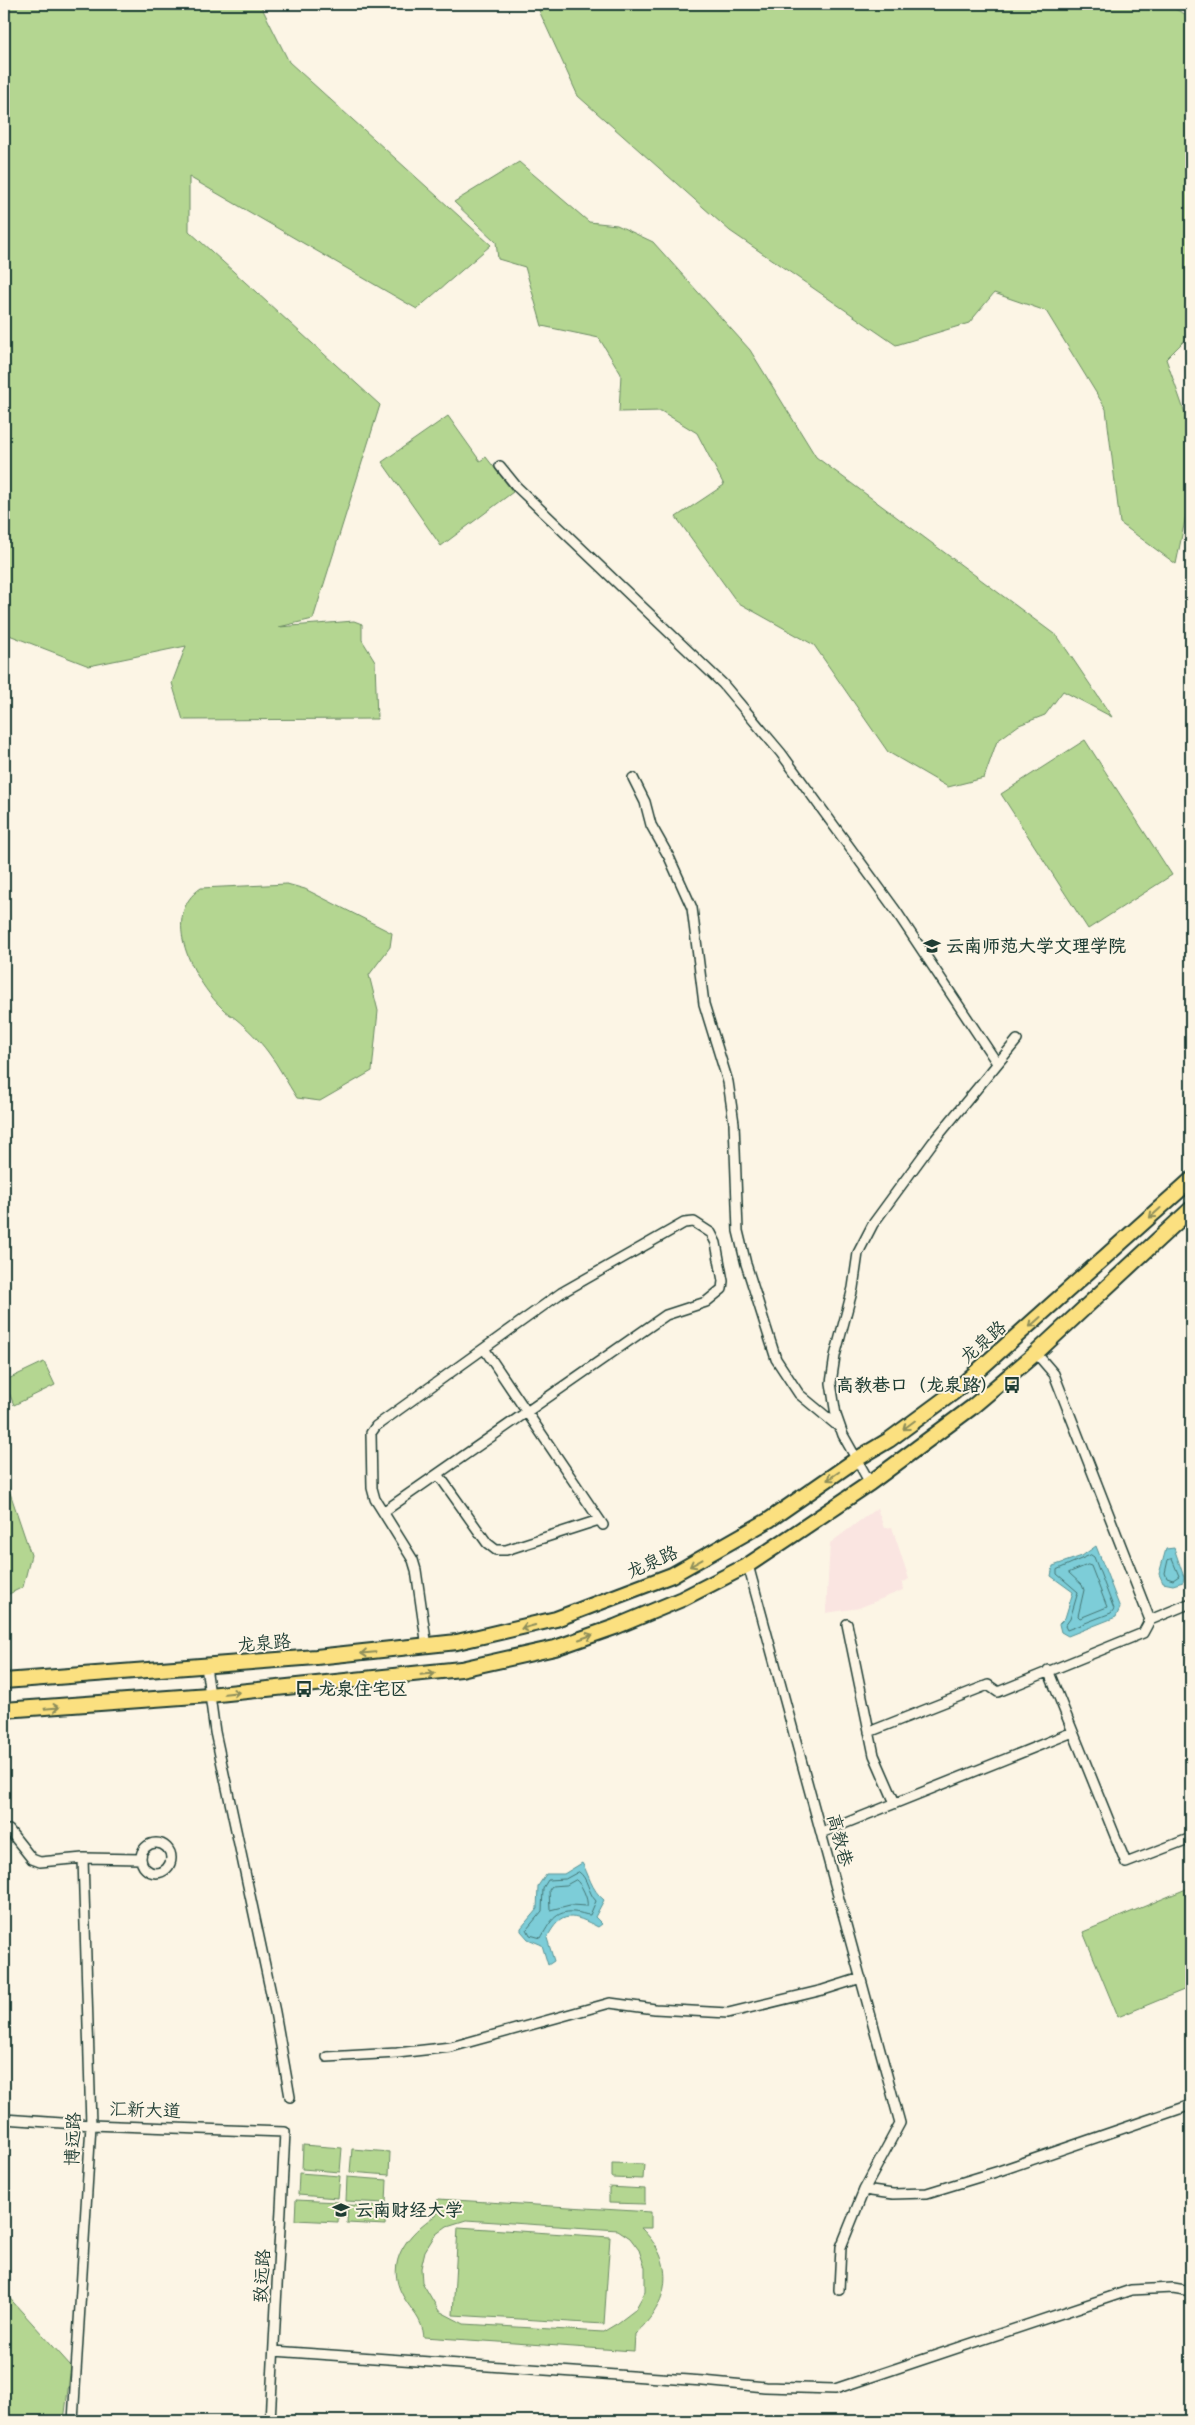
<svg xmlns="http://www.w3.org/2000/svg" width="1195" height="2425" viewBox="0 0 1195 2425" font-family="'Gochi Hand','LXGW WenKai TC',sans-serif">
<rect width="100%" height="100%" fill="#fcf5e5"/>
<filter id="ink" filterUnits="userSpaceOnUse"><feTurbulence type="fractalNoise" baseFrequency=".02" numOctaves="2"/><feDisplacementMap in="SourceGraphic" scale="10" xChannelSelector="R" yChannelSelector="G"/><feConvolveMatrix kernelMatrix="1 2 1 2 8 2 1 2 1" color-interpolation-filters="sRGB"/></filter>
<g filter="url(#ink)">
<!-- built -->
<path fill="#fae5e1" d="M 877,1508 L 884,1528 L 892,1527 L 909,1579 L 902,1583 L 903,1590 L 859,1608 L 826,1613 L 830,1543 Z"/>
<!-- green -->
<path fill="#b4d691" stroke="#6a8a62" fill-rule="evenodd" d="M 4,4 L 260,4 L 289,62 L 491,245 L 417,309 L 189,177 L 189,231 L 380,405 L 313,619 L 279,627 L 354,621 L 362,624 L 362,640 L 375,661 L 377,719 L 183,720 L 172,683 L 186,646 L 89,666 L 4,633 Z
M 536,4 L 1165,4 L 1191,17 L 1191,334 L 1166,359 L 1191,430 L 1191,491 L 1176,564 L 1120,523 L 1106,409 L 1046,311 L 994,293 L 969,323 L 896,345 L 730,231 L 578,96 Z
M 519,162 L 589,222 L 617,225 L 653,242 L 750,350 L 816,457 L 1058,637 L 1112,717 L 1063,691 L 1045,715 L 1019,725 L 997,741 L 984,778 L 948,787 L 888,752 L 814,645 L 737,602 L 676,517 L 724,485 L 697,433 L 661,411 L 619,412 L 621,374 L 599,338 L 542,326 L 525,267 L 498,259 L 496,242 L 454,202 Z
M 448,416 L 480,461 L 486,457 L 513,492 L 441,546 L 382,462 Z
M 1085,740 L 1172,875 L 1088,929 L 1001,794 Z
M 287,884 L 305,889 L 392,933 L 390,947 L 369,975 L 378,1011 L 372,1071 L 320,1101 L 297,1098 C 287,1083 279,1066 268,1052 C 260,1041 247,1028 236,1019 C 231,1015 225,1012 221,1007 C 194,980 159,916 201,888 Z
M 44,1362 L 55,1385 L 14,1405 L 4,1381 Z
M 4,1475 L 31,1555 L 23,1587 L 9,1594 L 4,1594 Z
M 1191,1887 L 1191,1987 L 1118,2017 L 1083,1932 Z
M 303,2145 L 342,2148 L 340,2172 L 302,2169 Z
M 352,2149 L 390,2152 L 389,2175 L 350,2172 Z
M 612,2163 L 644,2164 L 643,2179 L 612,2178 Z
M 299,2173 L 340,2176 L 338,2198 L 298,2195 Z
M 347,2177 L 387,2180 L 386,2203 L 346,2201 Z
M 609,2187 L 645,2189 L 645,2204 L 609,2203 Z
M 438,2199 L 651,2212 L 651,2228 L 641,2228 C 677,2263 670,2303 635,2334 L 634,2351 L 424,2337 C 422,2318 412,2312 403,2296 C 384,2262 408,2233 436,2215 ZM 466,2220 L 618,2230 L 630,2238 L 639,2250 L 645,2268 L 645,2292 L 635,2310 L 618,2323 L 603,2332 L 464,2324 L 439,2311 L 422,2282 L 421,2268 L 425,2251 L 435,2235 L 447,2226 Z
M 296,2200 L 339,2202 L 338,2222 L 295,2220 Z
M 348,2205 L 386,2207 L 385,2225 L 347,2223 Z
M 458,2227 L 610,2237 L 604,2324 L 453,2315 Z
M 4,2292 L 71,2366 L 64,2421 L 4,2421 Z"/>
<!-- water -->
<path fill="#7dcdd8" stroke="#579396" d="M 1096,1546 L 1120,1608 L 1116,1617 L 1068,1636 L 1061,1632 L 1059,1624 L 1065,1618 L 1073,1592 L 1051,1576 L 1053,1566 L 1082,1556 Z
M 1174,1548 L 1184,1577 L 1183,1582 L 1173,1585 L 1163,1583 L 1159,1574 L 1166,1549 Z
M 582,1863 C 588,1872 591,1890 604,1900 L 595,1917 L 602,1924 L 598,1927 C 573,1914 561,1910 547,1938 L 554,1961 L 548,1965 L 542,1945 L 528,1939 L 521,1931 L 521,1928 L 537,1909 L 538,1886 L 546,1874 L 564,1874 Z"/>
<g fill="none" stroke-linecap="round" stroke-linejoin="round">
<!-- shore -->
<path stroke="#457776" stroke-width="1" d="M 1091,1555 L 1094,1557 L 1114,1609 L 1111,1613 L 1067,1630 L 1065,1626 L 1070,1619 L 1078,1592 L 1057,1574 L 1057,1570 Z
M 1172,1559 L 1179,1576 L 1173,1580 L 1167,1578 L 1165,1573 L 1168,1560 Z
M 1088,1565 L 1091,1566 L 1107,1607 L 1080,1618 L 1078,1616 L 1084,1590 L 1082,1585 L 1069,1573 Z
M 579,1872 C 588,1878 588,1893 596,1901 L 590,1915 C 585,1915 580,1912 574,1912 C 555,1910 549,1924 541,1938 L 530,1935 L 527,1929 L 542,1911 L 543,1888 L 548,1880 L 565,1879 Z
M 576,1880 C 581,1883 589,1900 587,1906 L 570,1905 L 550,1910 L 549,1890 L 552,1886 L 566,1885 Z"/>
<!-- street casing -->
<g stroke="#1f3d34" stroke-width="12">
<path id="street" d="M 500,466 L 517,487 L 723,684 L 781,753 L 896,911 L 997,1063
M 633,778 L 645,802 L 651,825 L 669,857 L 692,908 L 704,1004 L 728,1082 L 734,1123 L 738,1231 L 746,1264 L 776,1359 L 799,1394 L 840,1428
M 485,1350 L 603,1525
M 1036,1353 L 1054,1374 L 1150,1620
M 438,1474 L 487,1543 L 496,1550 L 506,1550 L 599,1520
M 870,1483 L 843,1435 L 836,1415 L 831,1383 L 835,1356 L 853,1288 L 858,1253 L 873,1224 L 933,1142 L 1017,1040
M 383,1512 L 666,1315 L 706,1302 L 722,1289 L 723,1281 L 716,1243 L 711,1233 L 694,1222 L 684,1223 L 561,1293 L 376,1426 L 371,1433 L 372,1488 L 375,1499 L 413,1560 L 416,1570 L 427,1647
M 748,1565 L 900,2123 L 864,2190 L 841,2247 L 839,2290
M 847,1624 L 874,1755 L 895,1803
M 206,1666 L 215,1732 L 275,2012 L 290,2097
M 1048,1670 L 1126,1863 L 1191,1838
M 869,1732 L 988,1685 L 998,1692 L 1143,1633 L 1150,1620 L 1191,1603
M 9,1830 L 32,1859 L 40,1862 L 83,1858 L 141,1859
M 821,1833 L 1073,1732
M141 1858a15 15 0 1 1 30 0a15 15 0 1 1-30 0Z
M 327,2057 L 397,2053 L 451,2047 L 610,2003 L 655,2009 L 728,2013 L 823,1990 L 861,1978
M 4,2119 L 91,2125 L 285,2132 L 270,2421
M 864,2190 L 893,2194 L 927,2193 L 999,2171 L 1191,2105
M 274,2351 L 703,2381 L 765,2387 L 835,2389 L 1131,2290 L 1173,2288 L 1191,2291
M 73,2421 L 91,2125 L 83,1858"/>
</g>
<!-- primary casing -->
<g stroke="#1f3d34" stroke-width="18">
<path id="primary" d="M 4,1681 L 316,1657 L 457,1642 L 556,1619 L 672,1575 L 769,1520 L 857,1459 L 889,1440 L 954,1392 L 1191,1180
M 4,1710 L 209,1695 L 461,1669 L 555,1648 L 615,1627 L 682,1599 L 748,1565 L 790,1537 L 870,1483 L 971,1408 L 1036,1353 L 1191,1209"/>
</g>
<!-- street -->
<use href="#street" stroke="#fcf5e5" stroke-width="9"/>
<!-- primary -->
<use href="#primary" stroke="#fbe080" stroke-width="14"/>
</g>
<!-- one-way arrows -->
<defs><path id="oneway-shaft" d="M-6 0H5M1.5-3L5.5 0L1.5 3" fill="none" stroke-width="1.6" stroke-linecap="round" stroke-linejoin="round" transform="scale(1.25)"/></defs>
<g stroke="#8d8e5a">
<use href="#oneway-shaft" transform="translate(1155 1213) rotate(138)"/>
<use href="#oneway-shaft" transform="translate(1035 1322) rotate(138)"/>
<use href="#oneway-shaft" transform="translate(909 1425) rotate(143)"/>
<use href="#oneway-shaft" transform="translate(833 1476) rotate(145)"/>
<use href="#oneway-shaft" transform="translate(696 1563) rotate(151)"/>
<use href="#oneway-shaft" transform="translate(528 1627) rotate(165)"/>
<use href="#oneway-shaft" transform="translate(586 1637) rotate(-19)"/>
<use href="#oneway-shaft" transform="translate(368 1653) rotate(175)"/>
<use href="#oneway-shaft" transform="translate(428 1674) rotate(-6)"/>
<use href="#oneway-shaft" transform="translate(232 1693) rotate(-6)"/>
<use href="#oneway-shaft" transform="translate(52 1708) rotate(-5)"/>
</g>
</g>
<!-- icons -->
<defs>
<g id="school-bare" transform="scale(1.35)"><path d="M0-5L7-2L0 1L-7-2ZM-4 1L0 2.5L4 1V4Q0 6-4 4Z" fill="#1f3d34" stroke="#fcf5e5" stroke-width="2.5" paint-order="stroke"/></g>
<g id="bus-bare" transform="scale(1.35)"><path d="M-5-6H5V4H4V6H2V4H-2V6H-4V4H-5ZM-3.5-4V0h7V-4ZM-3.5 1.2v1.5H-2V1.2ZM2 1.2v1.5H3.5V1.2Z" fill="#1f3d34" stroke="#fcf5e5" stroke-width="2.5" paint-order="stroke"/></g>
</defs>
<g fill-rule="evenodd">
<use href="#school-bare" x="932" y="946"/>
<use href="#bus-bare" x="1012" y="1385"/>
<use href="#bus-bare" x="304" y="1689"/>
<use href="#school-bare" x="341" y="2210"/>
</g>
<g text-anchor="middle" stroke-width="4" stroke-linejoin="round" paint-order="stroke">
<!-- poi labels -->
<g font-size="18" font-weight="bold" fill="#1f3d34" stroke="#fcf5e5" text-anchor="start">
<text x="946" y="952">云南师范大学文理学院</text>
<text x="998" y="1391" text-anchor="end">高教巷口（龙泉路）</text>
<text x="318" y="1695">龙泉住宅区</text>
<text x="355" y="2216">云南财经大学</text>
</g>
<!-- street labels -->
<g font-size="18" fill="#1f3d34" stroke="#fcf5e5">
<text transform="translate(983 1342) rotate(-41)" y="6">龙泉路</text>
<text transform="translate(652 1562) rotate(-24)" y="6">龙泉路</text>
<text transform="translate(264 1643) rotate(-5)" y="6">龙泉路</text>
<text transform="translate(840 1840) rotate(75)" y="6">高教巷</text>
<text transform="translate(145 2110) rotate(2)" y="6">汇新大道</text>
<text transform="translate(73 2139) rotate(-88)" y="6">博远路</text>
<text transform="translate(262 2276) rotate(-87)" y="6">致远路</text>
</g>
</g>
<!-- margin -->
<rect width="1195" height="2425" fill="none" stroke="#fcf5e5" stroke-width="20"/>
<rect x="10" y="10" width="1175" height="2405" fill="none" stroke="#1f3d34" stroke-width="2" filter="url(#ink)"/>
</svg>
